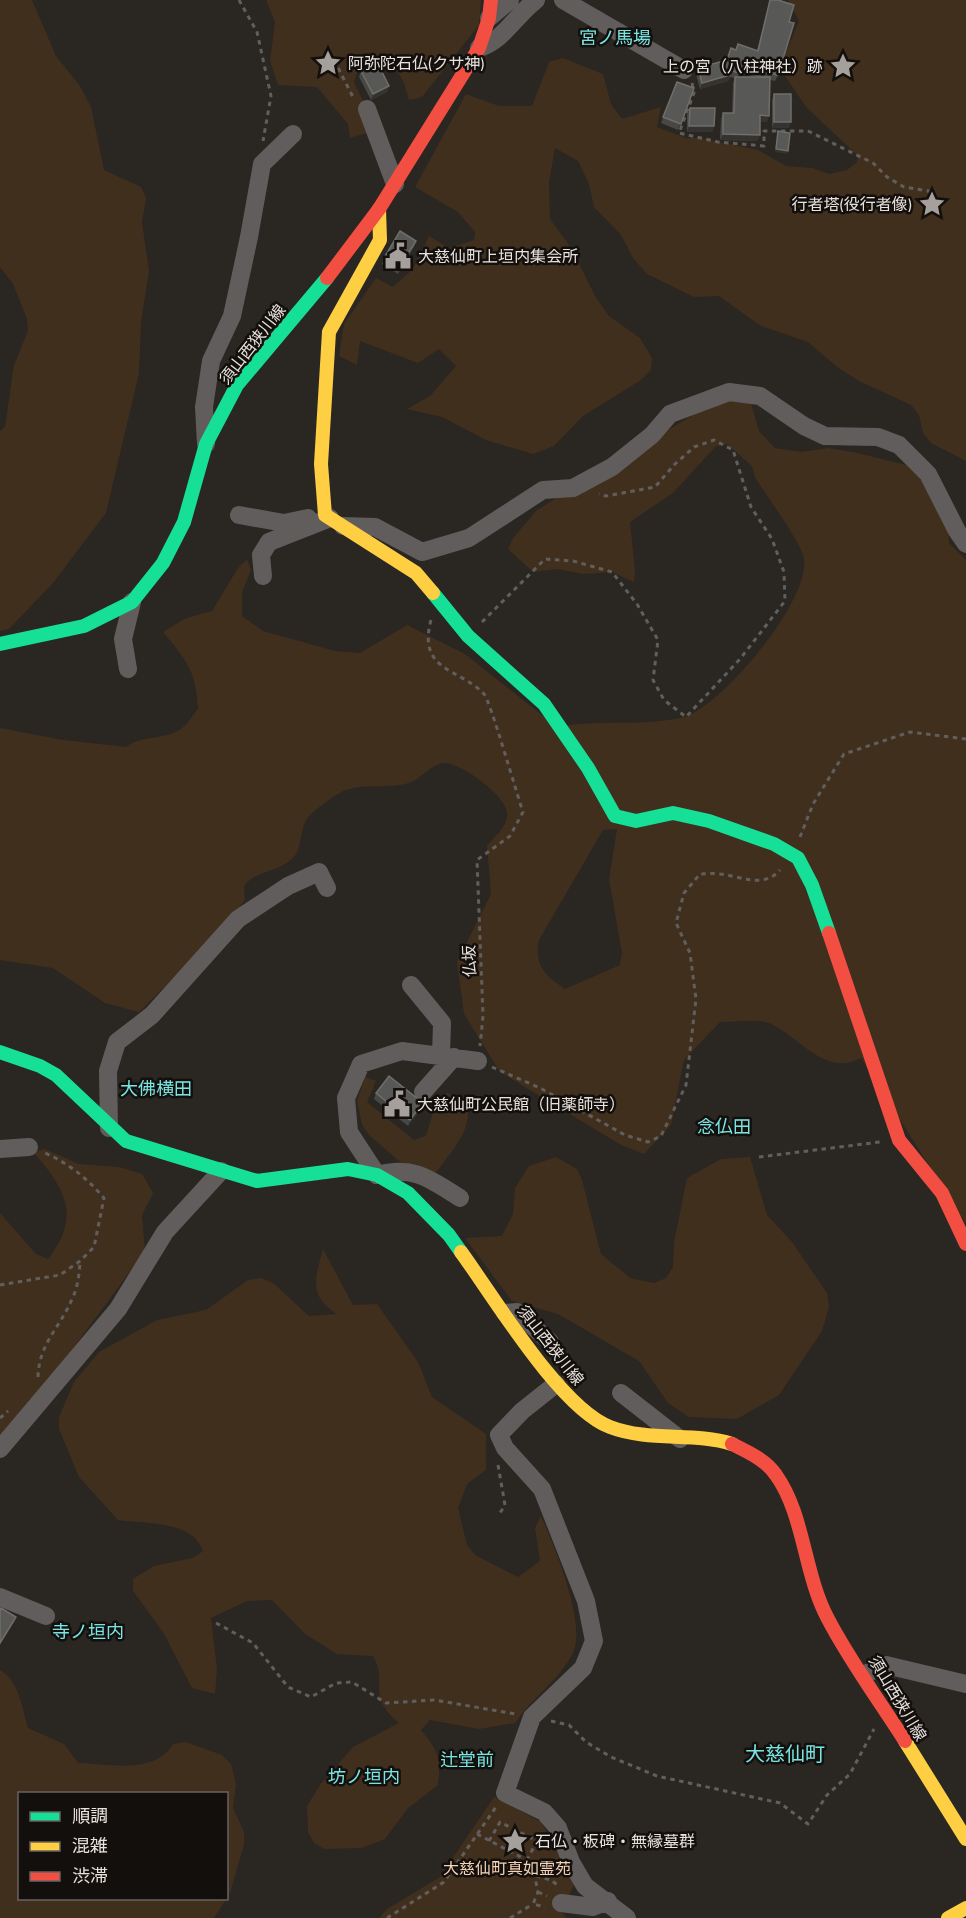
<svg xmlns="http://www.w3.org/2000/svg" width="966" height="1918" viewBox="0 0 966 1918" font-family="'Titillium Web','Noto Sans JP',sans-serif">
<rect width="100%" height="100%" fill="#2a2622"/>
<!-- green -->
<path fill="#412f1e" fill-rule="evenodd" d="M 0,0 L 32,0 L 56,56 L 80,86 L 91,107 L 104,170 L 141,187 L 146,198 L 142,222 L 149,271 L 141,322 L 139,373 L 106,513 L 53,583 L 9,629 L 0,631 L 0,431 L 5,427 L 14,365 L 28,331 L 27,319 L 13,284 L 0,267 Z
M 266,0 L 481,0 L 479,25 L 422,97 L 409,100 C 401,69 398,68 368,62 L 358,70 L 354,82 L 377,130 L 350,138 L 348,124 L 317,87 L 278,85 L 270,61 L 275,22 Z
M 788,0 L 966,0 L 966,461 L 931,443 L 923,433 L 919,415 L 911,405 L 859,381 L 837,367 L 808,342 L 761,326 L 719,296 L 694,297 L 647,274 L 633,258 L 621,235 L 594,207 L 589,184 L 578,161 L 555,148 L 549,182 L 550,219 L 572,249 L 595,296 L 609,316 L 640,338 L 652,358 L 651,370 L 641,380 L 583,416 L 554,446 L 533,454 L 486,440 L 442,417 L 407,409 L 430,396 L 456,366 L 439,349 L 418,363 L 360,341 L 357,365 L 339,356 L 344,324 L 376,278 L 393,287 L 413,269 L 429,236 L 449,248 L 474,240 L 475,232 L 458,212 L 415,187 L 466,94 L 499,106 L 532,106 L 549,62 L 563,58 L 603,74 L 611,104 L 622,119 L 661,107 L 657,127 L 686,138 L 699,138 L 758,150 L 786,166 L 812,168 L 829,174 L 847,170 L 857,162 L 858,156 L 806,107 L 781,70 L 781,64 L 799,21 Z
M 724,396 L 749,396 L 759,431 L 775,448 L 801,452 L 828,448 L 858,453 L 906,465 L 916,473 L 948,512 L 949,543 L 966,560 L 966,1224 L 861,1058 C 825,1077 802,1039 771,1024 C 759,1018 734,1022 720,1022 L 684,1060 L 671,1125 L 644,1154 L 621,1145 L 500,1072 L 464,1014 L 457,962 L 491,894 L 487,846 C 494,837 509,825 507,812 C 504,794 462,764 445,763 C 432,763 421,779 409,783 C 389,789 366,783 346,790 C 337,793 311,812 306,820 C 300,831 302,849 293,858 C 278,873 256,870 244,886 L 245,900 L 210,942 L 139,1012 L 105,1003 L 53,968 L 0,960 L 0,728 L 63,740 L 126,747 C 143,734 165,741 182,728 C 188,723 193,715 198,709 C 196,671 187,661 163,632 L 186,618 L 212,611 L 238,568 L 247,559 L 251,570 L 242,592 L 242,616 L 263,631 L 335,651 L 360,653 L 407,625 L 465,654 L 557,727 C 598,719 642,727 684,717 C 721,707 816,595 803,555 C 796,535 767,497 755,477 L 752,466 L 727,444 L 715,447 L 673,493 L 630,522 L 635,570 L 634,582 L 612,572 L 583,574 L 558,569 L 533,572 L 508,549 L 513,538 L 537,510 ZM 617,829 L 609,879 L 622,953 L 620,965 L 565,989 C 545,976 534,965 539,940 L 603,830 Z
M 365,1077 L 376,1081 L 367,1102 L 414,1140 L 426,1136 L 437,1099 L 448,1093 L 467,1105 C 474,1131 445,1159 430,1180 L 419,1178 L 369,1135 L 362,1125 L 357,1101 Z
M 45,1149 L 79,1164 L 119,1167 L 142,1174 L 153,1193 L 142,1215 L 145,1251 L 18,1423 L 0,1437 L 0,1213 L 36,1254 L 48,1259 C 82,1216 65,1188 33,1152 Z
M 556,1157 L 577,1169 L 582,1180 L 601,1254 L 630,1278 L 654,1283 L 666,1278 L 673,1267 L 674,1242 L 687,1178 L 721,1159 L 750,1157 L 767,1215 L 792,1242 L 827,1293 L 829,1307 L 822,1331 L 779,1395 L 737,1419 L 689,1417 L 668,1403 L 639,1361 L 558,1314 L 512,1301 L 465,1238 L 502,1236 L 513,1214 L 515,1188 L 529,1166 Z
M 323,1249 L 353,1305 L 377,1304 L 418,1362 L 432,1397 L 486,1434 L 486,1470 L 467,1484 L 458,1508 L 467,1545 L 475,1555 L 518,1577 L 540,1561 L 535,1528 L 541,1516 C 554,1545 587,1624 573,1653 C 559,1680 532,1698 515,1723 L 479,1729 L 430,1720 L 421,1730 C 439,1753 441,1755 438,1785 L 408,1808 L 385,1839 L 361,1848 L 324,1849 L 314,1843 L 308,1832 L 307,1806 L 320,1785 L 353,1747 L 399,1723 C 365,1695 389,1683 373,1656 L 337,1654 L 305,1634 L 272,1600 L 247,1601 L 211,1618 L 217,1669 L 215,1694 L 192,1688 L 163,1632 L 133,1591 L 133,1579 L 154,1566 L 193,1558 L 203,1551 C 192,1520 146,1524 118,1520 L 79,1477 L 59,1429 L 59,1417 L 74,1382 L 99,1352 L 157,1320 L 206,1310 L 248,1280 L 261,1278 L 273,1283 L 309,1316 L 336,1314 C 332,1310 325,1306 322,1301 C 310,1285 319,1266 323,1249 Z
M 0,1670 C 20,1682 22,1708 28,1728 L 64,1744 L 78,1763 C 109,1764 154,1775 173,1744 L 186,1742 L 222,1755 L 231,1764 L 236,1784 L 233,1808 L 244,1832 L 244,1845 L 230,1893 L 214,1918 L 0,1918 ZM 20,1794 L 226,1794 L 226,1898 L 20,1898 Z
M 494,1797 L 541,1822 L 575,1883 L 561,1911 L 566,1918 L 379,1918 L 387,1909 L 440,1877 Z"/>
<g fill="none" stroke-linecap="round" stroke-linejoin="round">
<!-- path -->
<path stroke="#615f5e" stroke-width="3" stroke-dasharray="4.5 4.5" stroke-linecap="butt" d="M 239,0 L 257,32 L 271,96 L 263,141
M 334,60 L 354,99
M 692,83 L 694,93 L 679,133 L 718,142 L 764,146 L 764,131 L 808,131 L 873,163 L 887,177 L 904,187 L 929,191 L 927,209
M 431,620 C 417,672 460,668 484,694 C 490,700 517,795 523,812 L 510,836 L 477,860 L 483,1016 L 480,1046
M 482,622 L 545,559 L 573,561 L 612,572 L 637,604 L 658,640 L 653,680 L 664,700 L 686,717 L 740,659 L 785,601 L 784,572 L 772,539 L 751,507 L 733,450 L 714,440 L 694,447 L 675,464 L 655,487 L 606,496 L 599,494
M 800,837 L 813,804 L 844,754 L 910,732 L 966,739
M 492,1067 L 540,1088 L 625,1135 L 648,1142 L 661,1136 L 686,1085 L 696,999 L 690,953 L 676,923 L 684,893 L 700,874 C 706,874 713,873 720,874 C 741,876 763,889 780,870
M 759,1157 L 880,1142
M 0,1285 L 60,1275 L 80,1261 L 94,1247 L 104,1198 C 87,1178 68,1163 45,1153
M 38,1377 C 39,1343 60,1328 72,1299 C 78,1287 79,1275 80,1262
M 0,1418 L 8,1411
M 498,1465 L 505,1505 L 500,1513
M 216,1623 L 253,1643 L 288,1687 L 311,1697 L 336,1683 L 352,1682 L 386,1703 L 434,1700 L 516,1714
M 551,1721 L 569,1725 L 586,1742 L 611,1757 L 657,1776 L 780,1803 L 808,1824 L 827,1795 L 850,1774 L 874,1729
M 477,1834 L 532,1863 L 538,1892 L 533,1904 L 545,1907
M 489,1841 L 500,1822 L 537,1841 L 527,1860
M 536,1876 L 551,1880 L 560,1887
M 538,1892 L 547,1896
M 387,1918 L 444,1882 L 496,1807
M 510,1918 L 533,1904"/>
<!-- street -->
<path stroke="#605d5c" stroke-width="18" d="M 563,0 L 684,70
M 489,18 L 510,0
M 479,48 C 503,41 515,16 536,0
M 367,109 L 395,184
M 206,444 L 204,407 L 211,361 L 232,316 L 249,237 L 262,164 L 293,134
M 239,515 L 284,523 L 308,518
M 343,526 L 375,527 L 422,552 L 469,538 L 543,490 L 573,488 L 612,467 L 652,435 L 670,414 L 729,392 L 760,396 L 804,426 L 825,436 L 878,437 L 899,445 L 928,474 L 957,531 L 966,544
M 263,576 L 261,555 L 269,542 L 330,518
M 128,669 L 123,639 L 132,602
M 411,985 L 442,1023 L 441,1055
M 423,1092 L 454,1057
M 109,1128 L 108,1071 L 117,1042 L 152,1015 L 238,919 L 288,886 L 319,872 L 327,888
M 0,1149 L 29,1147
M 460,1198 C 430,1179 413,1165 377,1175 L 349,1132 L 346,1098 L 361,1064 L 402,1051 L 478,1061
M 505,1313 L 517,1312 L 550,1342
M 556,1384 L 522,1411 L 499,1435 L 505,1448 L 542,1489 L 586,1601 L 594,1641 L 583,1668 L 532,1717 L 505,1793 L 544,1812 L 558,1828 L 571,1862 L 585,1886 L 627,1918
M 621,1393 L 680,1439
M 0,1449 L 118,1309 L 165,1232 L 221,1171
M 0,1597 L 46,1616
M 865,1674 L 886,1665 L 966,1684
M 561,1903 L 593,1907 L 608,1901"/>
<!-- fast -->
<path stroke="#16e098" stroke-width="14" d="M 433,593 L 468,636 L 544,704 L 588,768 L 615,816 L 636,821 L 673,813 L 709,821 L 774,844 L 798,858 L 812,885 L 829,933
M 0,644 L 84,626 L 132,602 L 163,563 L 184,522 L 206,444 L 237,385 L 327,278
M 0,1052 L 40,1066 L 56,1075 L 126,1141 L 257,1181 L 348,1169 L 377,1175 L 408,1193 L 449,1235 L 461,1252"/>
<!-- slow -->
<path stroke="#ffcf43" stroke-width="14" d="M 379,209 L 380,240 L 329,332 L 321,464 L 325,515 L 416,573 L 433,593
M 461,1252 C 494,1297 560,1408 610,1427 C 649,1442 694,1432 732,1444
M 905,1741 L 966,1839
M 948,1918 L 966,1908"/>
<!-- jam -->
<path stroke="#f24e42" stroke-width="14" d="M 327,278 L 379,209 L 479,48 L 489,18 L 491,0
M 829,933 L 899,1140 L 942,1193 L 966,1244
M 732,1444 C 748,1452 766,1460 776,1475 C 804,1514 804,1573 827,1617 C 849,1660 879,1700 905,1741"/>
</g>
<!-- wall -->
<path fill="#474845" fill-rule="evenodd" d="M 770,0 L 789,22 L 778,75 L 775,81 L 770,80 L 767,122 L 760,122 L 760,135 L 757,141 L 720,140 L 721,119 L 723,113 L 732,113 L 733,83 L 735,78 L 730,77 L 728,81 L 700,89 L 696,74 L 698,68 L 727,60 L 736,50 L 757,50 ZM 739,73 L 758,77 L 738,77 Z
M 361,71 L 389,86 L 387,92 L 371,100 L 359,77 Z
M 677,82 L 694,88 L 678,130 L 661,123 Z
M 774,94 L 789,128 L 772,128 L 772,100 Z
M 690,108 L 714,126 L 712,132 L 687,132 L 687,114 Z
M 416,241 L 414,247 L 398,274 L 382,264 L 384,258 Z
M 376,1093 L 421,1109 L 408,1126 L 374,1099 Z"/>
<!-- shaded-wall -->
<path fill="#343330" d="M 730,75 L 728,81 L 700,89 L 702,83 Z
M 389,86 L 387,92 L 371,100 L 373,94 Z
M 760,115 L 769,116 L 767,122 L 758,122 Z
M 774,122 L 791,122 L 789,128 L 772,128 Z
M 689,126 L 714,126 L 712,132 L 687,132 Z
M 723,134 L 760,135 L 757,141 L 720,140 Z
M 776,149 L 788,151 L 787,154 L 775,152 Z
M 416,241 L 414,247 L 398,274 L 400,267 Z
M 423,1103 L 421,1109 L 408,1126 L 410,1120 Z
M 16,1617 L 14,1623 L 0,1645 L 0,1643 Z"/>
<!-- building -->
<path fill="#585856" stroke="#6f6e6b" stroke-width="1.5" d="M 770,0 L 778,0 L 794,5 L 789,22 L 794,23 L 778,75 L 741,67 L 739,73 L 729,70 L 730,75 L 702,83 L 698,68 L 727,60 L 731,48 L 736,50 L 738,44 L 758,51 Z
M 377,62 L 389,86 L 373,94 L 361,71 Z
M 735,77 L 770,77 L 769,116 L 760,115 L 760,135 L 723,134 L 723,113 L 734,113 Z
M 677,82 L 694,88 L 681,124 L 663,117 Z
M 774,94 L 791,94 L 791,122 L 774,122 Z
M 690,108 L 715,108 L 714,126 L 689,126 Z
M 778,131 L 790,133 L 788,151 L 776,149 Z
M 400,231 L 416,241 L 400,267 L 384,258 Z
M 389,1076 L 423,1103 L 410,1120 L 376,1093 Z
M 1,1608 L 16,1617 L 0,1643 L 0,1610 Z"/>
<!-- icons -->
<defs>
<g id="sight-bare" transform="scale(2.07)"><path d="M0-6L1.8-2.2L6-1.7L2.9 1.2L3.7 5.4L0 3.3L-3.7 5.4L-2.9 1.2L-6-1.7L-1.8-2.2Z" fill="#a6a09c" stroke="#130f0c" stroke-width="2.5" paint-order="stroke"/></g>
<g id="civic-bare" transform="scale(2.07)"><path d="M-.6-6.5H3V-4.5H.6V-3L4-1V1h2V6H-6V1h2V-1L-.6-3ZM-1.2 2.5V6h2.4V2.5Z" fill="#a6a09c" stroke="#130f0c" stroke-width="2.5" paint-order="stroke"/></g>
</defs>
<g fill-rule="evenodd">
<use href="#sight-bare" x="328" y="63"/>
<use href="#sight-bare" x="843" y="66"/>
<use href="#sight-bare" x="932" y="204"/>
<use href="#civic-bare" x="398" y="256"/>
<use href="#civic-bare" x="397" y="1104"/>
<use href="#sight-bare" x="515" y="1841"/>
</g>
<g text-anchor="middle" stroke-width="5" stroke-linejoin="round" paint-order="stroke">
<!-- poi labels -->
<g font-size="16" fill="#e8e2de" stroke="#130f0c" text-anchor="start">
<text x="348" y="69">阿弥陀石仏(クサ神)</text>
<text x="823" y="72" text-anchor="end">上の宮（八柱神社）跡</text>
<text x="912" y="210" text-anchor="end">行者塔(役行者像)</text>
<text x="418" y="262">大慈仙町上垣内集会所</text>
<text x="417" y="1110">大慈仙町公民館（旧薬師寺）</text>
<text x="535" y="1847">石仏・板碑・無縁墓群</text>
</g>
<!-- street labels -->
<g font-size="16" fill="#e8e2de" stroke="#130f0c">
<text transform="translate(252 344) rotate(-52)" y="6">須山西狭川線</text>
<text transform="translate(469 961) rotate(-92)" y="6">仏坂</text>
<text transform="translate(551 1345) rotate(52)" y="6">須山西狭川線</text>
<text transform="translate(898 1698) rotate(59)" y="6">須山西狭川線</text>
</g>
<!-- park labels -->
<g font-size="16" fill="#f7d3b5" stroke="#130f0c">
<text x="507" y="1874">大慈仙町真如霊苑</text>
</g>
<!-- neighbourhood labels -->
<g font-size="18" fill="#79e5e2" stroke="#130f0c">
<text x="615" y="44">宮ノ馬場</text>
<text x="156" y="1095">大佛横田</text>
<text x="724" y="1133">念仏田</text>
<text x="88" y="1638">寺ノ垣内</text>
<text x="467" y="1766">辻堂前</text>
<text x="364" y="1783">坊ノ垣内</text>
</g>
<!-- quarter labels -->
<g font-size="20" fill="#79e5e2" stroke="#130f0c">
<text x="785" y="1761">大慈仙町</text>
</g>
</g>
<!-- legend -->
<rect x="18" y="1792" width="210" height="108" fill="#130f0c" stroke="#686360" stroke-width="1.5"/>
<rect x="30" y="1812" width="30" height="9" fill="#16e098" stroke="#686360" stroke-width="1.5"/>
<text x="72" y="1822" font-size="18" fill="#e8e2de">順調</text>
<rect x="30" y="1842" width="30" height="9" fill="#ffcf43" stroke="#686360" stroke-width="1.5"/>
<text x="72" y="1852" font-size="18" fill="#e8e2de">混雑</text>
<rect x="30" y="1872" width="30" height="9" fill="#f24e42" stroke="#686360" stroke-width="1.5"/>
<text x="72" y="1882" font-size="18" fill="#e8e2de">渋滞</text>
</svg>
